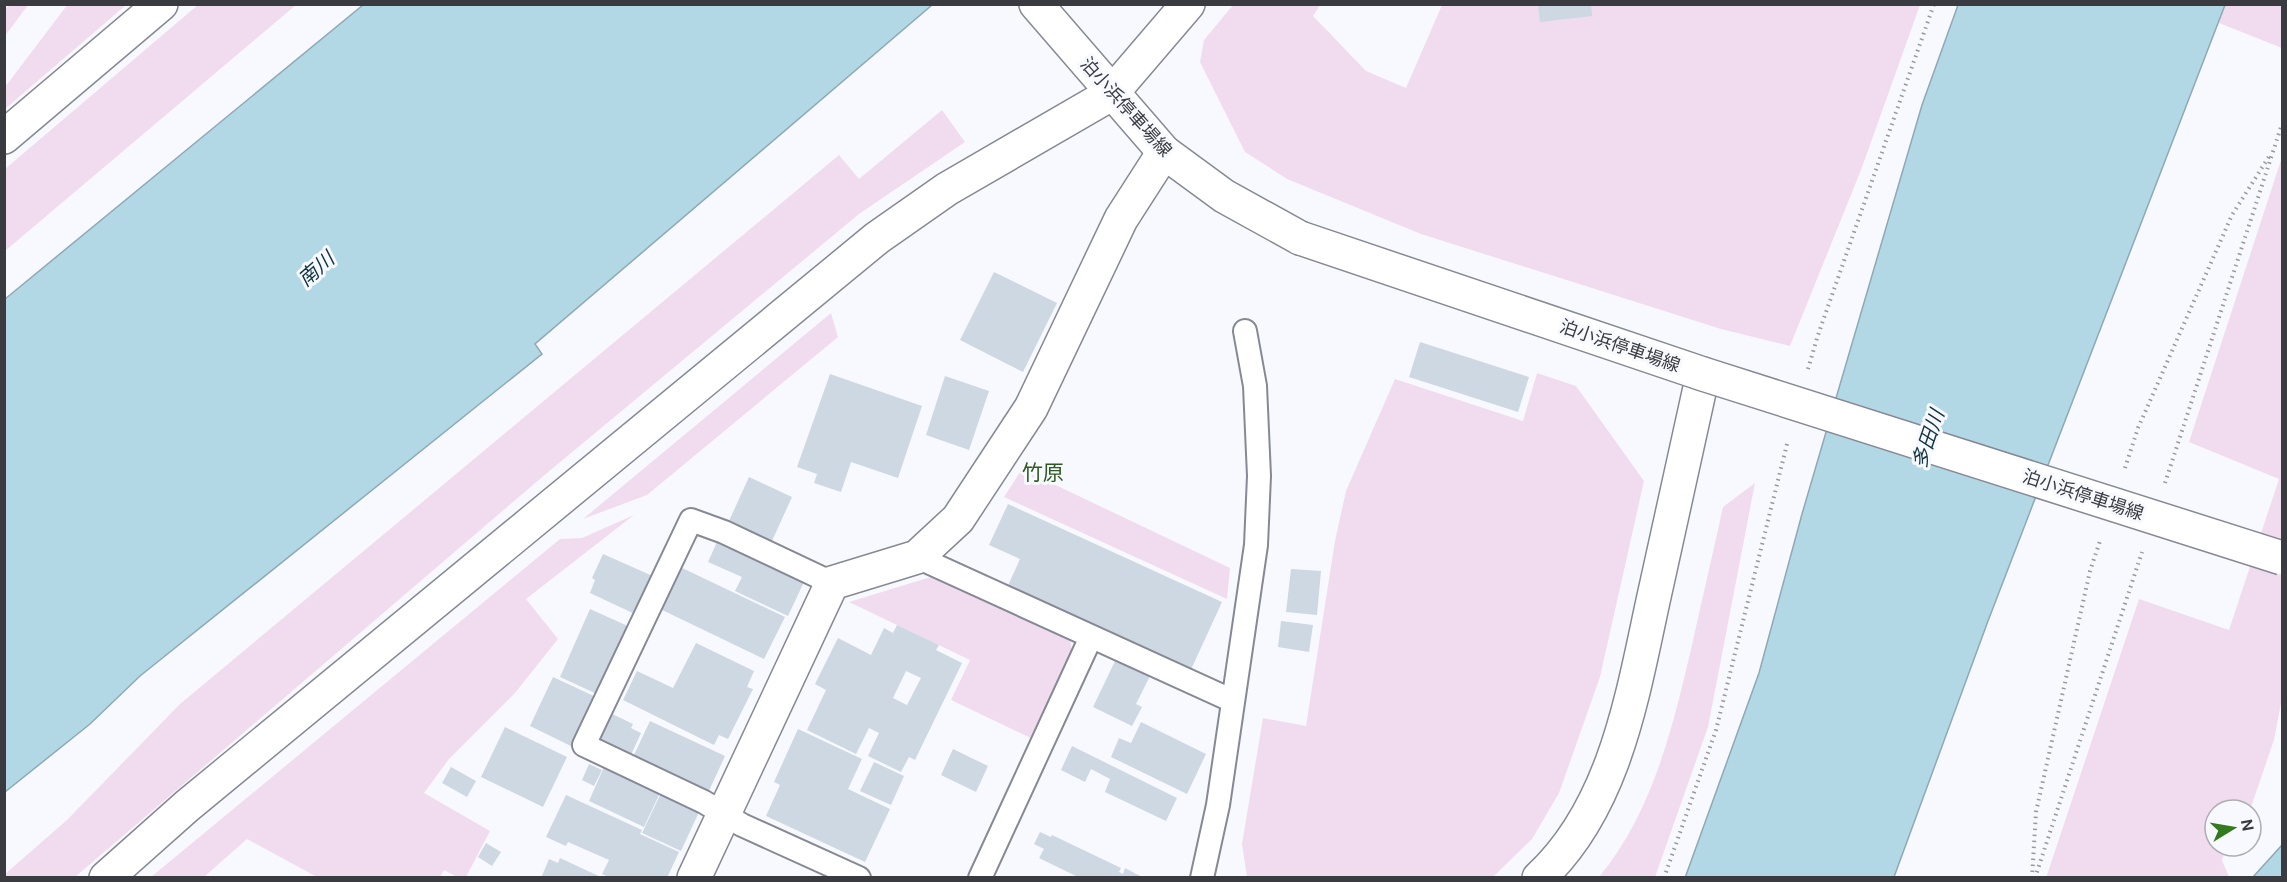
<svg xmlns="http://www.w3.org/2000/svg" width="2287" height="882" viewBox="0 0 2287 882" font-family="'DM Sans','Noto Sans JP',sans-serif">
<rect width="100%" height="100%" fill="#f8f9ff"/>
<!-- green -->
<path fill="#f0dcee" d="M 68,4 L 126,5 L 5,109 L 5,87 Z
M 199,4 L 296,5 L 5,251 L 5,169 Z
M 10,5 L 28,5 L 5,36 L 5,9 Z
M 1233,5 L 1320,5 L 1313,16 L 1366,71 L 1406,88 L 1442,5 L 1920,5 L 1861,170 L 1790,346 L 1721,329 L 1421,234 L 1287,179 L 1245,152 L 1200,62 L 1204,40 Z
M 2225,5 L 2282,5 L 2282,48 L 2219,23 Z
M 942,110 L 965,142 L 859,214 L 541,478 L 75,877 L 5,877 L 5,874 L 67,820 L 180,704 L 839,155 L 859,179 Z
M 2282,157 L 2282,698 L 2274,740 L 2251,807 L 2249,810 L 2215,810 L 2215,846 L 2227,846 L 2222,860 L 2229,877 L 2046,878 L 2139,599 L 2229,630 L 2279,479 L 2189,442 Z
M 831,313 L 838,337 L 647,495 L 583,519 Z
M 1537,373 L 1576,386 L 1644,481 L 1600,677 L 1559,793 L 1532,839 L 1493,877 L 1247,877 L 1242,844 L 1263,718 L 1306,726 L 1335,541 L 1346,491 L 1395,379 L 1523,421 Z
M 1022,469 L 1230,568 L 1227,599 L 1004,497 Z
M 1755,483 L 1708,727 L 1655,877 L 1599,877 C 1653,812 1673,726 1692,645 C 1702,599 1713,553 1723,507 Z
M 634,515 L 526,599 L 558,639 L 515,693 L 449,759 L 424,793 L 490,831 L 466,877 L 457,877 L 444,870 L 440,877 L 317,877 L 247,839 L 204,877 L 151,877 L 560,539 L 582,538 Z
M 934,576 L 1070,640 L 1073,658 L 1035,740 L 951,700 L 970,660 L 849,602 Z"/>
<!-- water -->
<path fill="#b2d8e6" stroke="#8ea9b4" stroke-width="1.5" d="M 363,5 L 932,5 L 535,344 L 542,354 L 140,676 L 90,724 L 5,792 L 5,299 Z
M 1958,5 L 2225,5 L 1988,621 L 1894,877 L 1685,878 L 1759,673 L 1802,514 L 1922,105 Z
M 2282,845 L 2282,877 L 2253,877 Z"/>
<!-- building -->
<path fill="#cdd8e3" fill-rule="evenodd" d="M 1538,4 L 1591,4 L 1592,16 L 1540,22 Z
M 994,272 L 1057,303 L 1023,372 L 960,340 Z
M 1420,342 L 1529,377 L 1518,412 L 1409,377 Z
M 830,374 L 922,406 L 898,478 L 851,462 L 841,492 L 814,483 L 817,474 L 797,467 Z
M 945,376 L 989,391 L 969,450 L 926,435 Z
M 749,477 L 792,497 L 772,541 L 729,521 Z
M 1008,504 L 1222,602 L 1189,674 L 1006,590 L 1020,559 L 989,545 Z
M 717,542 L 804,582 L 788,616 L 735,591 L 742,577 L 708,562 Z
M 603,554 L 655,577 L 637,615 L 590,593 L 595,580 L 592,578 Z
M 678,566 L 785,617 L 764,659 L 658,608 Z
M 1291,569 L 1321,571 L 1317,615 L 1286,612 Z
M 590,609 L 630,627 L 599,695 L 560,677 Z
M 1281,621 L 1313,625 L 1309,652 L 1278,647 Z
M 897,625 L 939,645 L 936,650 L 962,663 L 915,760 L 909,757 L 901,772 L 868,756 L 879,733 L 869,728 L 856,754 L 807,730 L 826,690 L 815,684 L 838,638 L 871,655 L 884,628 L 893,633 ZM 906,671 L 921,678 L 907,705 L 893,698 Z
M 696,643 L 754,671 L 747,687 L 753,689 L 728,739 L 719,735 L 714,745 L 623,700 L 637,671 L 673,688 Z
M 1116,659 L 1150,676 L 1136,704 L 1142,707 L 1132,726 L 1093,707 Z
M 553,677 L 598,698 L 575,748 L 530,726 Z
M 608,712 L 633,724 L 631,728 L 641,733 L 631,755 L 596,739 Z
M 650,721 L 725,756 L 708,793 L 633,757 Z
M 1141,722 L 1206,754 L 1187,794 L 1111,757 L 1119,738 L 1131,743 Z
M 505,727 L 567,757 L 543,807 L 481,777 Z
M 798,729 L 862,759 L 848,789 L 890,809 L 865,862 L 766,816 L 780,785 L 774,782 Z
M 1072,746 L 1177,798 L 1166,821 L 1105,792 L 1110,779 L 1091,769 L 1085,782 L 1061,770 Z
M 953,749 L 988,766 L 976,792 L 941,775 Z
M 874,762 L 904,776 L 891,805 L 860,791 Z
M 589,764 L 602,770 L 594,786 L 582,780 Z
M 451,767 L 476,781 L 467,797 L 442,783 Z
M 604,767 L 660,793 L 644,827 L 589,801 Z
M 661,793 L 699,812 L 681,851 L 642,833 Z
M 566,795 L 642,830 L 640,834 L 679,852 L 667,878 L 610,878 L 602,874 L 609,860 L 568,842 L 566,846 L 546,837 Z
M 1040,832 L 1051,837 L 1052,835 L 1121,868 L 1119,872 L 1123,874 L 1125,868 L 1144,878 L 1080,878 L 1039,858 L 1044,849 L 1034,844 Z
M 486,843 L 501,852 L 492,866 L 478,857 Z
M 560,858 L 603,878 L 541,878 L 549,859 L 558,863 Z"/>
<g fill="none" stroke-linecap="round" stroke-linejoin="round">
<!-- service casing -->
<g stroke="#868995" stroke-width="26">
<path id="service" d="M 917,557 L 1233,701
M 832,583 L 724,532 L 691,520 L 584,745 L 704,802 L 742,825 L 859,878
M 980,878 L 1091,637
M 1202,878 L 1218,805 L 1256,545 L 1259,476 L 1255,386 L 1245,331"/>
</g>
<!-- minor casing -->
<g stroke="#868995" stroke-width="36">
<path id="minor" d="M 4,137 L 161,4
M 694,878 L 832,583 L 917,557 L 958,519 L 1031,408 L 1121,219 L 1164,152"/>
</g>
<!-- tertiary casing -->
<g stroke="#868995" stroke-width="36">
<path id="tertiary" d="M 106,878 L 187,806 L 877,238 L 947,189 L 1111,94 L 1188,4
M 1539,878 C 1619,804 1634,684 1657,583 C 1672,513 1688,444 1703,374"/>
</g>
<!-- secondary casing -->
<g stroke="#868995" stroke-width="36">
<path id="secondary" d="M 1036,4 L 1164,152 L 1224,196 L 1300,238"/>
</g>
<!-- path -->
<path stroke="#98999f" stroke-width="4" stroke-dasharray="1.5 4.5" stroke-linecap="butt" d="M 1808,369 L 1818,335 L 1934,4
M 2125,468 L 2138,428 L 2232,215 L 2270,155
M 2165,483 L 2282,124
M 1664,878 L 1716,730 L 1788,440
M 2032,878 L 2036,812 L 2090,571 L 2101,538
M 2035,878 L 2142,552"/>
<!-- service -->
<use href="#service" stroke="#fff" stroke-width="22"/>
<!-- minor -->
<use href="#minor" stroke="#fff" stroke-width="33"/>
<!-- tertiary -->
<use href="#tertiary" stroke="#fff" stroke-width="33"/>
<!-- secondary -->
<use href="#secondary" stroke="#fff" stroke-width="33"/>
<!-- secondary-bridge casing -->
<g stroke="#868995" stroke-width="36" stroke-linecap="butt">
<path id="secondary-bridge" d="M 1300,238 L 1703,374 L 2282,558"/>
</g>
<!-- secondary-bridge -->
<use href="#secondary-bridge" stroke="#fff" stroke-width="33"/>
</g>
<g text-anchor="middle" stroke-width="6" stroke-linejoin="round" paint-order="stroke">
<!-- street labels -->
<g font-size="18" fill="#3a3b41" stroke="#f8f9ff">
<text transform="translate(1126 107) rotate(48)" y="6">泊小浜停車場線</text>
<text transform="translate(1620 346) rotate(19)" y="6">泊小浜停車場線</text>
<text transform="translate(2083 495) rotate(18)" y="6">泊小浜停車場線</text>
</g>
<!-- water labels -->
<g font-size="20" font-style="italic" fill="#113540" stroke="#f8f9ff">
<text transform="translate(316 269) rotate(-41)" y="7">南川</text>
<text transform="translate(1928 439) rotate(-71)" y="7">多田川</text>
</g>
<!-- quarter labels -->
<g font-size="21" fill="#2e5b22" stroke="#f8f9ff">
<text x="1043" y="480">竹原</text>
</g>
</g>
<!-- border -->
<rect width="2287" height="882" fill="none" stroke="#3a3b41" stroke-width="12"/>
<!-- north arrow -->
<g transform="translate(2233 828) rotate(79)"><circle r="28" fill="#f8f9ff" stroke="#acadb3" stroke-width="1.5"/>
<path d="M0-4.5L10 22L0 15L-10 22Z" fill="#33791d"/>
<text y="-9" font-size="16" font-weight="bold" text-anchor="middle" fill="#3a3b41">N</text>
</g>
</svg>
